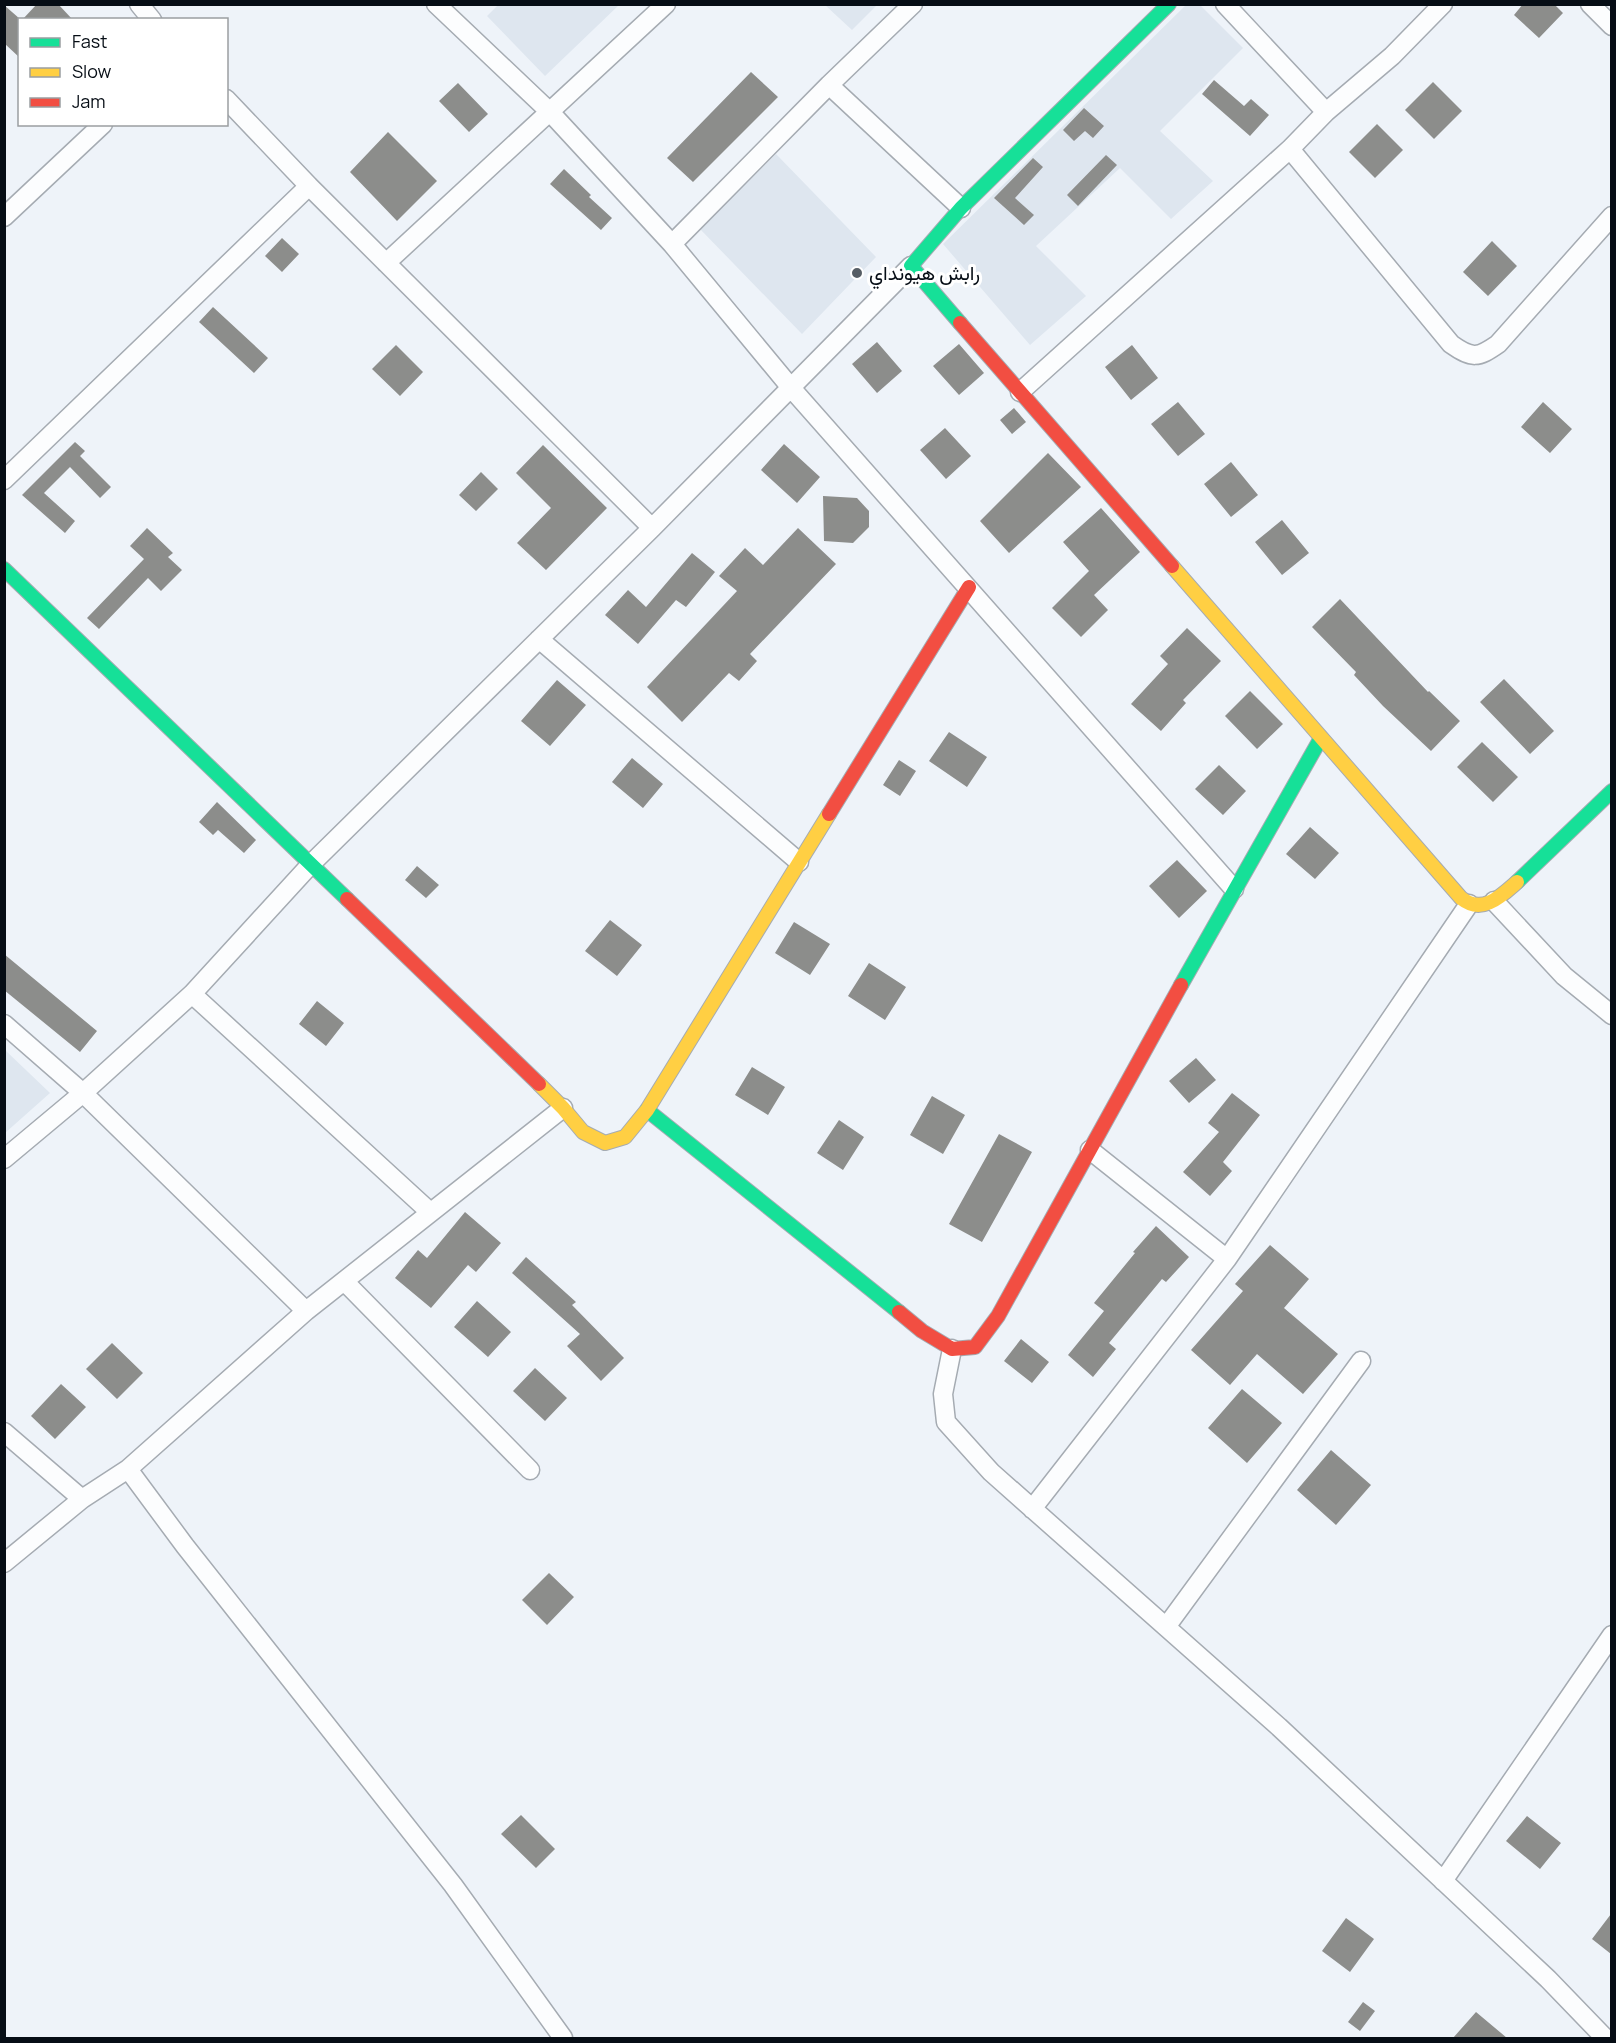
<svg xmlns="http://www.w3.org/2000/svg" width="1616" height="2043" viewBox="0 0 1616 2043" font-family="Manrope,Vazirmatn,sans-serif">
<rect width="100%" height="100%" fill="#eef3f9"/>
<!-- built -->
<path fill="#dee6ef" d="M 498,5 L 498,4 L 619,5 L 545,76 L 487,16 Z
M 825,5 L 877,5 L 852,30 Z
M 1186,5 L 1200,5 L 1243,48 L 1160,131 L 1213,181 L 1171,219 L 1120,168 L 1036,246 L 1086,296 L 1030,345 L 943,244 Z
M 776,154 L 876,257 L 802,334 L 700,229 Z
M 5,1050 L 50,1093 L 5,1133 L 4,1133 Z"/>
<!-- building -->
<path fill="#8c8d8b" d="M 37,4 L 58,4 L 73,20 L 22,20 Z
M 1523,4 L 1554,4 L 1563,13 L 1539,38 L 1514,15 Z
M 4,5 L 20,19 L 20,58 L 4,43 Z
M 751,72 L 778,97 L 693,182 L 667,158 Z
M 1214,80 L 1244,106 L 1251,99 L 1269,115 L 1250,136 L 1202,94 Z
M 1433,82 L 1462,111 L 1434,139 L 1405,110 Z
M 458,83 L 488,114 L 469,132 L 439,101 Z
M 1084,108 L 1104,126 L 1093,138 L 1085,131 L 1074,141 L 1063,130 Z
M 1377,124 L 1403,150 L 1375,178 L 1349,152 Z
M 388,132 L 437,181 L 397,221 L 350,172 Z
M 1106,155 L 1117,165 L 1078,206 L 1067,195 Z
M 1033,158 L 1043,167 L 1015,198 L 1034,215 L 1024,225 L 994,198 Z
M 564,169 L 591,195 L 589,197 L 612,218 L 601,230 L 550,184 Z
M 282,238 L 299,254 L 282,272 L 265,256 Z
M 1492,241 L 1517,266 L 1488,296 L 1463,272 Z
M 213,307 L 268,358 L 254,373 L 199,322 Z
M 877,342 L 902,371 L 877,393 L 852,364 Z
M 959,344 L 984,373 L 959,395 L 933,366 Z
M 396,345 L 423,372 L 400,396 L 372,369 Z
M 1132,345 L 1158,378 L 1131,400 L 1105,367 Z
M 1178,402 L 1205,434 L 1178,456 L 1151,424 Z
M 1543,402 L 1572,429 L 1550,453 L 1521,427 Z
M 1014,408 L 1026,422 L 1012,434 L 1000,420 Z
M 945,428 L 971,456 L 946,479 L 920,450 Z
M 75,442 L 85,451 L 80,456 L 111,487 L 100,498 L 70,467 L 44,493 L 75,521 L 65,533 L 22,495 Z
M 784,444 L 820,477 L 797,503 L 761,470 Z
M 543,445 L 607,508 L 546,570 L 517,543 L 551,508 L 516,473 Z
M 1048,453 L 1081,487 L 1009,553 L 980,521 Z
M 1231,462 L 1258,495 L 1231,517 L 1204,484 Z
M 481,472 L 498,489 L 476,511 L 459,495 Z
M 823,496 L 857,498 L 869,511 L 869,527 L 853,543 L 824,541 Z
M 1101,508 L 1140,552 L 1094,595 L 1108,610 L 1081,637 L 1052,608 L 1089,571 L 1063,542 Z
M 1282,520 L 1309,553 L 1282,575 L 1255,542 Z
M 147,528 L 173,553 L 168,557 L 182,570 L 161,591 L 148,578 L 99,629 L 87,618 L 144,559 L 130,546 Z
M 798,528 L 836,564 L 750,654 L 757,661 L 739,681 L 729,673 L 682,722 L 647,687 L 737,591 L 719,576 L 745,548 L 763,565 Z
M 692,553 L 715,572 L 686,607 L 676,600 L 638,644 L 605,615 L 628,590 L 646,607 Z
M 1340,599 L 1428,692 L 1429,691 L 1460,721 L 1431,751 L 1383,706 L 1354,675 L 1356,672 L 1312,627 Z
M 1187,628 L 1221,661 L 1183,700 L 1186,703 L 1161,731 L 1131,704 L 1168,664 L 1160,656 Z
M 1504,679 L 1554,731 L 1530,754 L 1480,702 Z
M 557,680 L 586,705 L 550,746 L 521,721 Z
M 1250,691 L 1283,724 L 1257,749 L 1225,716 Z
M 949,732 L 987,757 L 967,787 L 929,761 Z
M 1482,742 L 1518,777 L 1493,802 L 1457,767 Z
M 632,758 L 663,784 L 643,808 L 612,782 Z
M 899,760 L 916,771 L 900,796 L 883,785 Z
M 1219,765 L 1246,791 L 1223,815 L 1195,789 Z
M 217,802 L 256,840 L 244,853 L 218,830 L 213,835 L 199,822 Z
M 1310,827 L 1339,853 L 1315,879 L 1286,854 Z
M 1177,860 L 1207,891 L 1179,918 L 1149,886 Z
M 417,866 L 439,885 L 426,898 L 405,880 Z
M 610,920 L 642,945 L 617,976 L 585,951 Z
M 794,922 L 830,944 L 810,975 L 775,953 Z
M 4,954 L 97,1031 L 80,1052 L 4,990 Z
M 869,963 L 906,987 L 885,1020 L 848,996 Z
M 317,1001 L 344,1023 L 326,1046 L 299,1024 Z
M 1196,1058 L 1216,1080 L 1189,1103 L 1169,1081 Z
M 752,1067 L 785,1087 L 768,1115 L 735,1095 Z
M 1232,1093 L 1260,1115 L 1223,1162 L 1232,1171 L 1210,1196 L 1183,1172 L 1219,1132 L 1208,1123 Z
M 932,1096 L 965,1115 L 943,1154 L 910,1135 Z
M 839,1120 L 864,1137 L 843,1170 L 817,1153 Z
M 999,1134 L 1032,1152 L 982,1242 L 949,1224 Z
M 465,1212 L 501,1243 L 476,1272 L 468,1265 L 431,1308 L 395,1278 L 418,1250 L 427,1258 Z
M 1156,1226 L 1189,1257 L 1166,1282 L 1162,1279 L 1109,1343 L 1116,1349 L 1093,1377 L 1068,1355 L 1104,1311 L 1094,1303 L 1135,1253 L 1133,1252 Z
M 1270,1245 L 1309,1279 L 1284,1308 L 1338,1354 L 1303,1394 L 1257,1354 L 1230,1385 L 1191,1350 L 1243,1291 L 1235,1284 Z
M 526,1257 L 576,1302 L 572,1305 L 624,1358 L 601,1381 L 567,1346 L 580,1334 L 512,1273 Z
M 477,1301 L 511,1332 L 488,1357 L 454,1327 Z
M 1021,1339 L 1049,1362 L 1032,1383 L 1004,1361 Z
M 112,1343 L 143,1373 L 117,1399 L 86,1369 Z
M 535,1368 L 567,1398 L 545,1421 L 513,1391 Z
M 61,1384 L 86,1407 L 55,1439 L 31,1416 Z
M 1242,1389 L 1282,1423 L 1247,1463 L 1208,1428 Z
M 1331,1450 L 1371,1485 L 1336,1525 L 1297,1490 Z
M 549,1573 L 574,1597 L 547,1625 L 522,1600 Z
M 521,1815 L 555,1849 L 536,1868 L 501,1834 Z
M 1527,1816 L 1561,1843 L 1540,1869 L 1506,1841 Z
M 1611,1914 L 1611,1954 L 1592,1939 Z
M 1346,1918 L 1374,1939 L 1350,1972 L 1322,1951 Z
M 1363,2002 L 1375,2011 L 1360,2031 L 1348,2022 Z
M 1476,2012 L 1507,2038 L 1453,2038 Z"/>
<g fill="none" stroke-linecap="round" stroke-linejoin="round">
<!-- street casing -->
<g stroke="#a5abb2" stroke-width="21">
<path id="street" d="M 139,4 L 152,20
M 436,4 L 550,112 L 672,244 L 792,389 L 1234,889
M 1225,4 L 1326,112
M 1590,4 L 1612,26
M 829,85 L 913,4
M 226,99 L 309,186 L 652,528
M 1290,149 L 1451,344 C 1472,359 1478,358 1498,344 L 1612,216
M 4,217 L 103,124
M 672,244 L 829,85 L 961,208
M 386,263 L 666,4
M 1020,392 L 1290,149 L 1326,112 L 1392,56 L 1443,4
M 4,480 L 309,186
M 539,639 L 799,862
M 1494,901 L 1564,976 L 1612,1015
M 192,994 L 430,1212
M 4,1024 L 83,1093 L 306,1311
M 1090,1150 L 1227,1259
M 4,1159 L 83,1093 L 192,994 L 311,864 L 652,528 L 911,266
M 344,1281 L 530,1470
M 952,1349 L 943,1394 L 946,1422 L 991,1472 L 1279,1727 L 1548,1979 L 1605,2038
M 4,1432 L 82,1499
M 128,1469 L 185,1546 L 453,1885 L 563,2038
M 1032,1509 L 1227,1259 L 1469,904
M 4,1563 L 82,1499 L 128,1469 L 306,1311 L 563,1108
M 1166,1627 L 1361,1361
M 1443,1881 L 1612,1635"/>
</g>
<!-- fast casing -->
<g stroke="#a5abb2" stroke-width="16">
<path id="fast" d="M 960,323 L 911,266 L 961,208 L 1169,4
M 4,569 L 347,899
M 1517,882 L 1612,791
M 1181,985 L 1321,738
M 647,1110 L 899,1312"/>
</g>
<!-- slow casing -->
<g stroke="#a5abb2" stroke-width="16">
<path id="slow" d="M 1172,566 L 1461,898 C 1482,915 1500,897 1517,882
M 539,1084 L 563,1108 L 583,1132 L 605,1143 L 625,1137 L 647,1110 L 829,814"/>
</g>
<!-- jam casing -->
<g stroke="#a5abb2" stroke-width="16">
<path id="jam" d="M 960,323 L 1172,566
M 829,814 L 969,587
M 347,899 L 539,1084
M 899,1312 L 922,1331 L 952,1349 L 975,1347 L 998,1316 L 1181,985"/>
</g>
<!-- street -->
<use href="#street" stroke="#fcfdfe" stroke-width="18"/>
<!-- fast -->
<use href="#fast" stroke="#16e098" stroke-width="14"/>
<!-- slow -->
<use href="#slow" stroke="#ffcf43" stroke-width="14"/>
<!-- jam -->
<use href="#jam" stroke="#f24e42" stroke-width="14"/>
</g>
<!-- markers -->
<circle fill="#575e65" stroke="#fff" stroke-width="2" cx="857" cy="273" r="6"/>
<g text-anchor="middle" stroke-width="6" stroke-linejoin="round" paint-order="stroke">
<!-- poi labels -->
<g font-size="20" fill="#060d15" stroke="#fff" text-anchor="start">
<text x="869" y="280">رابش هيونداي</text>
</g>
</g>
<!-- border -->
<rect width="1616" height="2043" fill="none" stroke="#060d15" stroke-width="12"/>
<!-- legend -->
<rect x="18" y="18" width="210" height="108" fill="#ffffff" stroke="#9b9ea1" stroke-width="1.5"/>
<rect x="30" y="38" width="30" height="9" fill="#16e098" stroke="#9b9ea1" stroke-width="1.5"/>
<text x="72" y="48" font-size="18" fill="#060d15">Fast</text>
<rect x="30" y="68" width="30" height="9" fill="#ffcf43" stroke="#9b9ea1" stroke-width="1.5"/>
<text x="72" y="78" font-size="18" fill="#060d15">Slow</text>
<rect x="30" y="98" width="30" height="9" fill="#f24e42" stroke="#9b9ea1" stroke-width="1.5"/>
<text x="72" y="108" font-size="18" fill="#060d15">Jam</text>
</svg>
